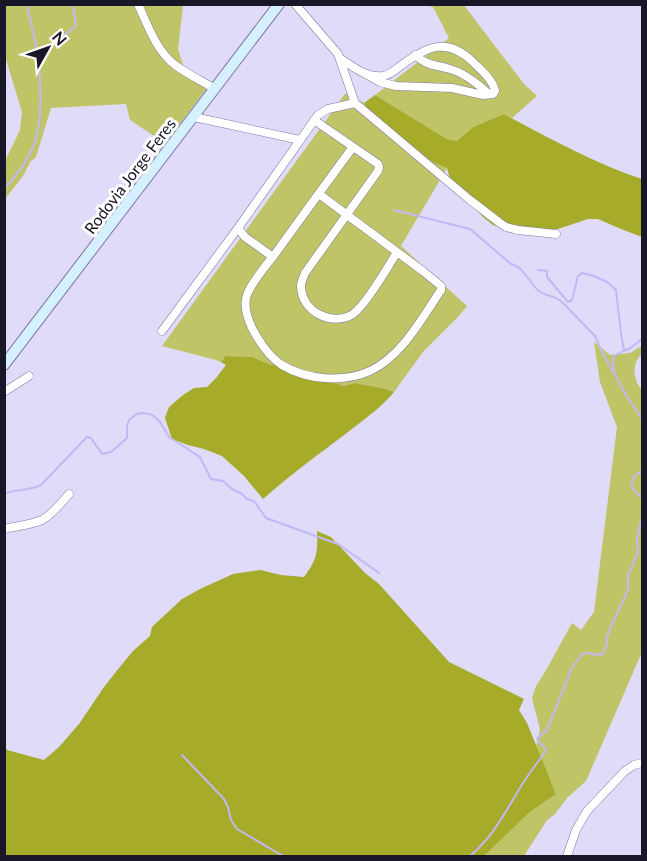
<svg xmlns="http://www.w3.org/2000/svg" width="647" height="861" viewBox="0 0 647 861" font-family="Lato,sans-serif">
<rect width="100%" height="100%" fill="#dfdbf9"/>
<!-- green -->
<path fill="#bfc466" d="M 463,4 L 524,84 L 537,96 L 512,118 L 504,114 L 473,127 L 457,141 L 447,139 L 375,95 L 449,38 L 433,7 L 425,5 Z
M 5,5 L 183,5 L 178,49 L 185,71 L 210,84 L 165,143 L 130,120 L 126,104 L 51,108 L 36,157 L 30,162 L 23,176 L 5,199 L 5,161 L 20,130 L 22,112 L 5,56 Z
M 344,93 L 364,103 L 371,115 L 412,154 L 447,168 L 401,246 L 467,306 L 457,318 L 423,352 L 394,392 L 382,388 L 355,383 L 344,386 L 299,371 L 269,364 L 252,357 L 227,356 L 221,362 L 216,360 L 162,346 L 345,94 Z
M 594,342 L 610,355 L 630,353 L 642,346 L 642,354 C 631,363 633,380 642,390 L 642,652 L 586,781 L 567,798 L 555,814 L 547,820 L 524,856 L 484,856 L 530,812 L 556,794 L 536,747 L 540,730 L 532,698 L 536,686 L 545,672 L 572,623 L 581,630 L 594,612 L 617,427 L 600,382 Z"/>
<!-- forest -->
<path fill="#a6ab29" d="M 375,95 L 447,139 L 457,141 L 473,127 L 504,114 C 549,138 594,163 642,179 L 642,237 L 621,229 L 598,219 L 588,219 L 558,229 L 544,231 L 504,229 L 493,225 L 483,217 L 451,183 L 447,168 L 412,154 L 371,115 L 364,103 Z
M 226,356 L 252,357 L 269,364 L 299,371 L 344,386 L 355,383 L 382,388 L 394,392 C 381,408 363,420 348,432 C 319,454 290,475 263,499 L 244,476 L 222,456 L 204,449 L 188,445 L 172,439 L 165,418 L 169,407 L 183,395 L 194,388 L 207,387 L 216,378 L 226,365 L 221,362 Z
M 317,531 L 331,537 L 365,573 L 379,584 L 449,662 L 524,699 L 519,710 L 527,723 L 556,794 L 530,812 L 484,856 L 5,856 L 5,747 L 7,750 L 44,760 L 59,747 L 79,724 L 104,687 L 119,668 L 133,651 L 150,636 L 152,627 L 182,599 L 200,589 L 233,574 L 260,570 L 281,575 L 304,577 C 317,559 318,553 317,531 Z"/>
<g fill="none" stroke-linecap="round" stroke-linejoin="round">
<!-- stream -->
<path stroke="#c1b8f5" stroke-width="2" d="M 38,53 L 46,50 L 76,26 L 73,4
M 4,189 C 16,176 26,163 33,147 C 44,120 41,74 36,45 C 34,32 29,18 27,4
M 394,210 L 470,229 L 511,264 C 524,267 529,283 539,291 C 545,296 554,295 562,302 L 595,336 L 601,350 L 629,400 L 642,419
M 538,270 L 547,271 L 547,277 L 568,302 L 572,300 L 578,276 L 582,273 L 594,276 L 607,282 L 616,290 L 621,334 L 624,350
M 614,371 L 613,361 L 614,356 L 623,351 L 629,349 L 642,339
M 642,471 L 634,476 L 631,485 L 635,492 L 642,498
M 4,494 C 16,489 29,491 41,485 L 87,437 L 91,438 L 102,454 L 111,452 L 127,438 L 127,425 L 129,420 L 137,414 L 142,413 L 150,414 L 155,417 L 160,422 L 169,437 L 200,457 L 211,479 L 223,481 L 232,489 L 242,494 L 247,499 L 254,501 L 266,518 L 338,544 L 379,573
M 182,755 L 224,799 L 228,807 L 231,820 L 237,829 L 283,856
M 470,856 C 494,836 507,809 523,783 C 530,772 538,762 545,752 L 545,748 L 538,741 L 537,738 L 547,730 L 572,668 L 581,655 L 586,653 L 601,655 L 603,653 L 607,644 L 607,637 L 611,626 L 628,590 L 628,575 L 638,553 L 637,538 L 642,518 L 642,502"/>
<!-- street casing -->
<g stroke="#7f77a5" stroke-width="9">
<path id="street" d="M 138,4 C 148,26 156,50 175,65 C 187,74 202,81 215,89
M 295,4 L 338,54 L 355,103 L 470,200 L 500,223 L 506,227 L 518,230 L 556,234
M 415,55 C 429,67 434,64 450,69 C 465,73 478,84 489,94
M 341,59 C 353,67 367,78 383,76 C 391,75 397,68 403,64 C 428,46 448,37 473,62 C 481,70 493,80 495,91 L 493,94 L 483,95 L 452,88 L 396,86 L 380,82 L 364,73
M 194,117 L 300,140
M 314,120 L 378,164 L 379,167 L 378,171 L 305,273 C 303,278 301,282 301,286 C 301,312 333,327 353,314 C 366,305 388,267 397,252
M 319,194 L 424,272 L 441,286 L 441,290 C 422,318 402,356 370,371 C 343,383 307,380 282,365 C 269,357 260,343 253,330 C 248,320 243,306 247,295 C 251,283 267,264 275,254 C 301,218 327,182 353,147
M 238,228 L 245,237 L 273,257
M 162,331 L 238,228 L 318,115 L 328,109 L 355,103
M 4,392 L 29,376
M 4,529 C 17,526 30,525 42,520 C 53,514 61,503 69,494
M 567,856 L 576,830 L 587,811 L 625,771 L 634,765 L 642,763"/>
</g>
<!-- secondary casing -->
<g stroke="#7f77a5" stroke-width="12">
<path id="secondary" d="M 4,365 L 279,4"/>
</g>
<!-- street -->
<use href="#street" stroke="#fff" stroke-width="8"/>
<!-- secondary -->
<use href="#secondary" stroke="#d5f0fe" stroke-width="10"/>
</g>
<g text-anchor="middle" stroke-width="6" stroke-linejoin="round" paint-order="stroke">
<!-- street labels -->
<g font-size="16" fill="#191627" stroke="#fff">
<text transform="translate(130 176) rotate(-53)" y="6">Rodovia Jorge Feres</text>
</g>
</g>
<!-- border -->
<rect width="647" height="861" fill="none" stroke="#191627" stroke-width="12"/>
<!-- north arrow -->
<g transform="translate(48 48) rotate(50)" stroke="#ffffff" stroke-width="4.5" paint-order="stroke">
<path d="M0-4.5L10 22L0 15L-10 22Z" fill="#191627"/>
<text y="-9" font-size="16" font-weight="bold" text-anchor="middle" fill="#191627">N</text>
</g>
</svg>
